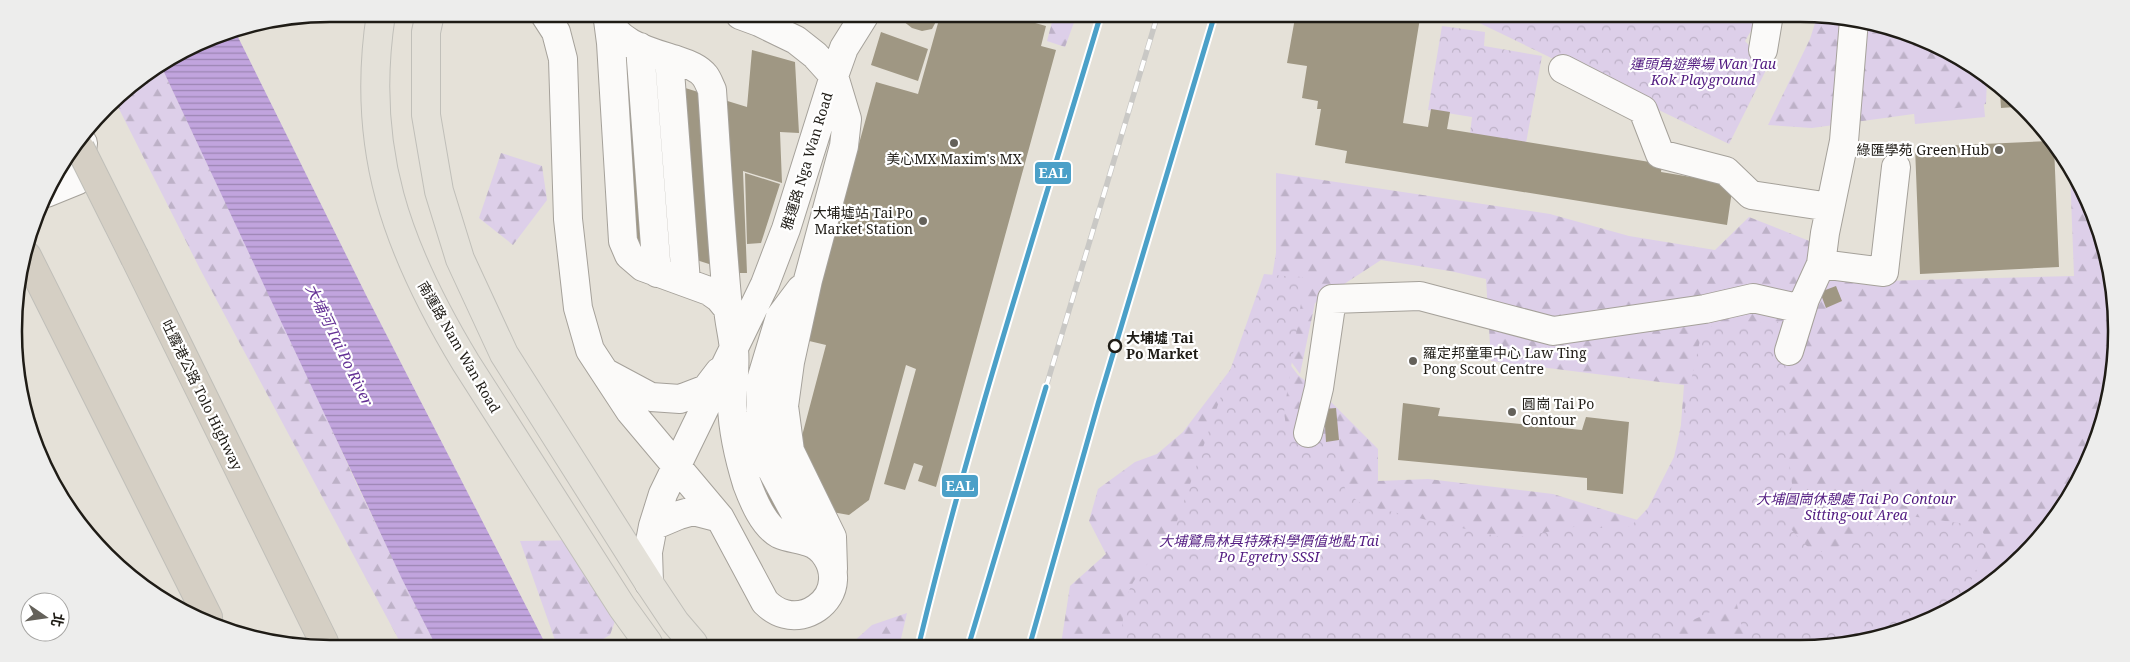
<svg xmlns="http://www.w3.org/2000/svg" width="2130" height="662" viewBox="0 0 2130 662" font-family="'Noto Serif','Noto Sans TC',serif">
<defs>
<pattern id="forest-firs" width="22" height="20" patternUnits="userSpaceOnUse" patternTransform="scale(1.25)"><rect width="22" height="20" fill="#ddcfe9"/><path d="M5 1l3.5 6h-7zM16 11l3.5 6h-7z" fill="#bdb1c7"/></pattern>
<pattern id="park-crowns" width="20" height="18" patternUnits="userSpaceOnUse" patternTransform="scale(1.25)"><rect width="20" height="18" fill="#ddcfe9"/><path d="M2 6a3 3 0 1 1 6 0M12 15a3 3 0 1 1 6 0" fill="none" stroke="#bdb1c7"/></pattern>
<pattern id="water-rules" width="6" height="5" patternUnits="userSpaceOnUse" patternTransform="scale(1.25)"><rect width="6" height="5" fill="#c1a4de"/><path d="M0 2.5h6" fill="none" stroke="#9c85b3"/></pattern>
</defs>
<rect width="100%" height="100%" fill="#e5e1d8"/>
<!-- green -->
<path fill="#ddcfe9" d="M 1908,44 L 1975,67 L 1981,73 L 1985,117 L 1915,124 Z"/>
<!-- forest -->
<path fill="url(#forest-firs)" d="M 1037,17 L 1076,17 L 1065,47 L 1047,41 L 1052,22 Z
M 1816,20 L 1861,20 L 1975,67 L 1987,78 L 1986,104 L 1812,128 L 1768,125 L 1810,39 Z
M 162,68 L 307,374 L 357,485 L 434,642 L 400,642 L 200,269 L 115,101 L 122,93 Z
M 501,153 L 542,166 L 547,200 L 513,245 L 479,218 Z
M 2070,171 L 2110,269 L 2110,393 L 2074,490 L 2008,569 L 1939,616 L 1841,645 L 1061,644 L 1070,586 L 1106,554 L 1089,521 L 1098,489 L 1135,462 L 1157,454 L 1183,432 L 1262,328 L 1298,375 L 1331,402 L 1378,449 L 1378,481 L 1428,479 L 1553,494 L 1657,526 L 1679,450 L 1684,385 L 1491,361 L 1486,279 L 1450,271 L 1381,260 L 1315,303 L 1300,374 L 1264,324 L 1276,253 L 1276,173 L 1550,214 L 1629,236 L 1715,250 L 1749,217 L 1817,244 L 1882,281 L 2074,276 Z
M 589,540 L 618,613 L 610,635 L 596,643 L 556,643 L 520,541 Z
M 907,613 L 900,643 L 852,643 L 872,625 Z"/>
<!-- park -->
<path fill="url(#park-crowns)" d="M 1469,18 L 1758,19 L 1745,41 L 1768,66 L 1729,144 Z
M 1442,26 L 1485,32 L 1484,46 L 1542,56 L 1526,143 L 1470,134 L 1472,117 L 1428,110 Z
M 1264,274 L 1305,278 L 1284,412 L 1286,426 L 1296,438 L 1339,440 L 1341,474 L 1346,492 L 1363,505 L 1509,539 L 1579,526 L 1615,529 L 1631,526 L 1648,508 L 1674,457 L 1703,327 L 1788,321 L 1786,434 L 1792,484 L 1788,507 L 1791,529 L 1799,538 L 1811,550 L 1827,553 L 1890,518 L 1903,515 L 1973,525 L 1982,530 L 1988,544 L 1962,600 L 1939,616 L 1841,645 L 1754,645 L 1743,633 L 1736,600 L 1665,633 L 1676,645 L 1122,644 C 1123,591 1129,578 1169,544 Z"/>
<!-- water -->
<path fill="url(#water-rules)" d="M 236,33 L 366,295 L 545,643 L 434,642 L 402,579 L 162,68 L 210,38 Z"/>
<!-- building -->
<path fill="#9f9783" d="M 901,16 L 939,16 L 932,29 L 922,31 L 912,28 L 903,21 Z
M 940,16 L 1029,17 L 1028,21 L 1046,26 L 1041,46 L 1056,50 L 936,487 L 918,481 L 923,466 L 914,463 L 905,490 L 884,484 L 916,369 L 906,365 L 869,500 L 849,515 L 798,506 L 778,516 L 766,493 L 809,471 L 798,451 L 826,345 L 805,340 L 876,82 L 918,94 Z
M 1295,18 L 1420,18 L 1403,123 L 1428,127 L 1431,109 L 1450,112 L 1447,129 L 1662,164 L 1661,172 L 1733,184 L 1727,225 L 1345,163 L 1347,151 L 1315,145 L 1321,109 L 1317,109 L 1318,101 L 1302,98 L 1307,66 L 1287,63 Z
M 881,32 L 928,49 L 918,81 L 871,65 Z
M 752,50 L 795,62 L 799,133 L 780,132 L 782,183 L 743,171 L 747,273 L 737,273 L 628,238 L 617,67 L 747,107 Z
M 2000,92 L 2015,107 L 2001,108 Z
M 2049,141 L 2054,146 L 2059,267 L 1920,274 L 1915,147 Z
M 745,173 L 780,184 L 761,243 L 747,244 Z
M 1836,286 L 1842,301 L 1826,308 L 1820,292 Z
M 1403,403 L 1440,408 L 1438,416 L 1582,430 L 1586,417 L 1629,422 L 1623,494 L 1587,490 L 1587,478 L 1398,460 Z
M 1336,408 L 1339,440 L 1326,442 L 1324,409 Z"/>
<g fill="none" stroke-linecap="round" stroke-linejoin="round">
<!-- minor casing -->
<g stroke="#a5a19a" stroke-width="30">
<path id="minor" d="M 545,15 L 556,32 L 563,59 L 568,219 L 578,308 L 590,350 L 630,411 L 720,518 L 765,602 C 771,608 777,612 785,614 C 807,620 832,603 833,580 C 834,564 824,547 808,542 C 799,539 788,538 779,534 C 763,525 753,500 747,484 C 739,458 733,433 732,406 C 732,387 736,368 734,350 C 733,336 729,322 728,308 C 721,236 717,163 712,90 C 710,86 708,80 705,76 C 699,68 688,64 679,61 C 652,52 616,45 606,15
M 740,15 L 759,22 L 796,40 L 815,55 L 834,76 L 847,119 L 844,146 L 808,280 L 790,362 L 784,406 L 790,451 L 832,537 L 833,569
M 608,20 L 611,43 L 623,241 L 629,255 L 643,267 L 709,291 L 719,298 L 728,309
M 640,47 L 657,273
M 1763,50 L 1768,20
M 669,58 L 686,282
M 1563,69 L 1643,110 L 1660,154 L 1726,171 L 1751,195 L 1830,207
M 46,193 L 78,180 L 83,143
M 1821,264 L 1884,272 L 1896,167
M 801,289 L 780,317 L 761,380 L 760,427 L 767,461 L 811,543
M 1789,351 L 1805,299 L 1821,264 L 1825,233 L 1844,141 L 1854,20
M 608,374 L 651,397 L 680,399 L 706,389 L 719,372
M 1308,433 L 1319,388 L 1332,299 L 1420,296 L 1553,331 L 1705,309 L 1753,298 L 1802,309
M 653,526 L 679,515 L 693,511 L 720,518
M 649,583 L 648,552 L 653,526 L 663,494 L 765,284 L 786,229 L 834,76 L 844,48 L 864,16"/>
</g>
<!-- major casing -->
<g stroke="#c0bfb9" stroke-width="30">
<path id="major" d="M 381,14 C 360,149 397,249 466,363 L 622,607 L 648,643
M 430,14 L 426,32 L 426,115 L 439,191 L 460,259 L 504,354 L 649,583 L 675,622 L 693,643"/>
</g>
<!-- highway casing -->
<g stroke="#c0bfb9" stroke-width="30">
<path id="highway" d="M 27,256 L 208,617
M 135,258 L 324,642"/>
</g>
<!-- minor -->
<use href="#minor" stroke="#fbfaf9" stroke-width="28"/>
<!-- major -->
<use href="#major" stroke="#e4e1d9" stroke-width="28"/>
<!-- highway -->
<use href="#highway" stroke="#d5cfc4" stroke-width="28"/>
<!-- rail casing -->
<g stroke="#c9c8c5" stroke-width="5.5">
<path id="rail" d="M 1046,387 L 1157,17"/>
</g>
<!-- rail -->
<use href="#rail" stroke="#fff" stroke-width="4" stroke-dasharray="11" stroke-linecap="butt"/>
<!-- highway-bridge casing -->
<g stroke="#c0bfb9" stroke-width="30" stroke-linecap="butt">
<path id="highway-bridge" d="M 80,148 L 135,258"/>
</g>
<!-- highway-bridge -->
<use href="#highway-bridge" stroke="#d5cfc4" stroke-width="28"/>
<!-- metro-1 casing -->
<g stroke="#fff" stroke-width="9">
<path id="metro-1" d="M 919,644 C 970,432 1038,225 1100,17
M 969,644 L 1046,387
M 1030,644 L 1098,404 L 1214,17"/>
</g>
<!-- metro-1 -->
<use href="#metro-1" stroke="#4ba0c8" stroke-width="5"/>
</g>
<!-- markers -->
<g fill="#64615a" stroke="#fff" stroke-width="2">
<circle cx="954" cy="143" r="5"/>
<circle cx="1999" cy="150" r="5"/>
<circle cx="923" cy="221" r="5"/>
<circle cx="1413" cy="361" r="5"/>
<circle cx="1512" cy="412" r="5"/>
</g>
<circle fill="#fff" stroke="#1f1c16" stroke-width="2.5" cx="1115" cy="346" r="6"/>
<g text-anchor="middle" stroke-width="4.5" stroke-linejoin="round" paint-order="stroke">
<!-- park labels -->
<g font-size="14" font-style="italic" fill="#521b81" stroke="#fff">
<text x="1703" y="69">運頭角遊樂場 Wan Tau<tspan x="1703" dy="16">Kok Playground</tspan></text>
<text x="1856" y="504">大埔圓崗休憩處 Tai Po Contour<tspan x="1856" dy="16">Sitting-out Area</tspan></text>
<text x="1269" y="546">大埔鷺鳥林具特殊科學價值地點 Tai<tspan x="1269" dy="16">Po Egretry SSSI</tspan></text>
</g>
<!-- poi labels -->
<g font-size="14" fill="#1f1c16" stroke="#fff" text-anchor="end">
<text x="1989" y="155">綠匯學苑 Green Hub</text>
<text x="954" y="164" text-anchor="middle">美心MX Maxim's MX</text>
<text x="913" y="218">大埔墟站 Tai Po<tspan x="913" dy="16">Market Station</tspan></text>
<text x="1423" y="358" text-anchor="start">羅定邦童軍中心 Law Ting<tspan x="1423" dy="16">Pong Scout Centre</tspan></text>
<text x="1522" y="409" text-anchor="start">圓崗 Tai Po<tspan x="1522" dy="16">Contour</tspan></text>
</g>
<!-- street labels -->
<g font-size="14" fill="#1f1c16" stroke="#fff">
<text transform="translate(807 161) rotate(-73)" y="5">雅運路 Nga Wan Road</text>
<text transform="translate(459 347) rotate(60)" y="5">南運路 Nam Wan Road</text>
<text transform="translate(202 395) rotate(64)" y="5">吐露港公路 Tolo Highway</text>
</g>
<!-- stop labels -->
<g font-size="14" font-weight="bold" fill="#1f1c16" stroke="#fff" text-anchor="start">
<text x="1126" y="343">大埔墟 Tai<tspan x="1126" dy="16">Po Market</tspan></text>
</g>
<!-- water labels -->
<g font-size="15" font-style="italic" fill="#643195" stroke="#fff">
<text transform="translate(339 345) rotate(64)" y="5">大埔河 Tai Po River</text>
</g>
</g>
<!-- crop -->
<path d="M0 0H2130V662H0ZM330 22H1800A308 308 0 0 1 2108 330V332A308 308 0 0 1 1800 640H330A308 308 0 0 1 22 332V330A308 308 0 0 1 330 22Z" fill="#ededec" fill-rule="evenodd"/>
<path fill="none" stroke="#1f1c16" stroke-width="2.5" d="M330 22H1800A308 308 0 0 1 2108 330V332A308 308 0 0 1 1800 640H330A308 308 0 0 1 22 332V330A308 308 0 0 1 330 22Z"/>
<g stroke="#fff" stroke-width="2">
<rect x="1034" y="161" width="38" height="24" rx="5" fill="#4ba0c8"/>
<rect x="941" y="474" width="38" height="24" rx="5" fill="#4ba0c8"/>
</g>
<g font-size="14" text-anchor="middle" font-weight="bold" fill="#fff">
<text x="1053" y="178">EAL</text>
<text x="960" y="491">EAL</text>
</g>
<!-- north arrow -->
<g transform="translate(45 617) rotate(103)"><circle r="24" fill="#ffffff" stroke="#a5a4a2"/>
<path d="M0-4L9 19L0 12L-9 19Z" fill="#64615a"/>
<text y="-8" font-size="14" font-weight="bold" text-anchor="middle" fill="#1f1c16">北</text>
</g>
</svg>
